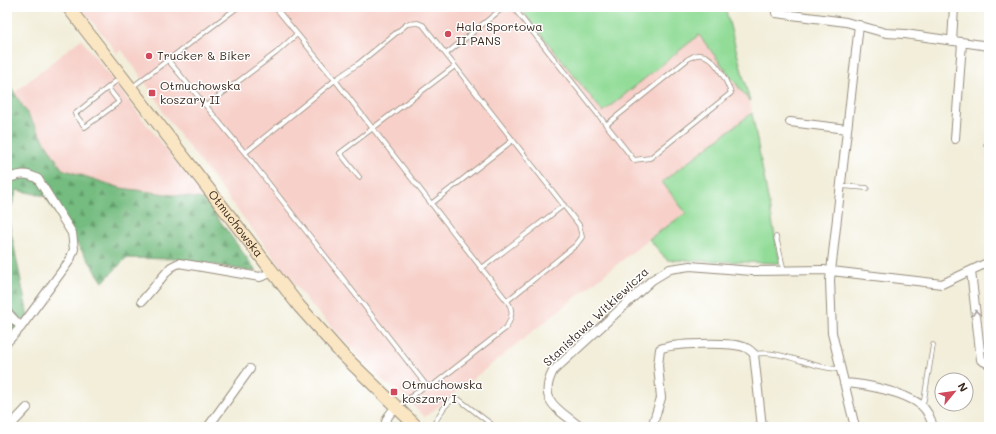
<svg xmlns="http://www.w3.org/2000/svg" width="996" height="434" viewBox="0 0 996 434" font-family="Mali,sans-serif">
<defs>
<pattern id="forest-firs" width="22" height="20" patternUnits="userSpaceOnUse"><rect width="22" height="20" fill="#75bc80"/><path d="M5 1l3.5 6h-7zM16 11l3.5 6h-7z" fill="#619968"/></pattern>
</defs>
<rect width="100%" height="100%" fill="#fff"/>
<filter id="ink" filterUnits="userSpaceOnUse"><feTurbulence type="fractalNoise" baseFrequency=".025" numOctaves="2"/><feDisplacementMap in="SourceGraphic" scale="8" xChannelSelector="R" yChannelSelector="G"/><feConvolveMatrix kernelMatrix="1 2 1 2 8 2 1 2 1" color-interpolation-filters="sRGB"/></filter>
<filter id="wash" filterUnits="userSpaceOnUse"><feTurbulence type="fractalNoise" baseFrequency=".012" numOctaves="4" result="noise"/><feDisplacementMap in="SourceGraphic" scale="16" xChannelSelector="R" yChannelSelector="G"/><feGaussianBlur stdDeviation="0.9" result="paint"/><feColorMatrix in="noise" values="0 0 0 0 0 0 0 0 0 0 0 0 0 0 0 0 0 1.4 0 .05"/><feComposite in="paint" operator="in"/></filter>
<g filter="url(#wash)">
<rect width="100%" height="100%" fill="#f2eeda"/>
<!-- built -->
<path fill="#f7d0c9" d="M 81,7 L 519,7 L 603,111 L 699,35 L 750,102 L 752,113 L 662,182 L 686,213 L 649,239 L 425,417 L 395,388 L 386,384 L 310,304 L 163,113 L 159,102 L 122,50 L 117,53 Z
M 81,39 L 204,199 L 121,188 L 62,169 L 14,93 Z"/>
<!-- green -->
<path fill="#92dc98" stroke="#66835b" d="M 519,7 L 725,7 L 750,102 L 699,35 L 603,112 Z
M 752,113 L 780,263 L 667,260 L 649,239 L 686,213 L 662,182 Z"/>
<!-- forest -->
<path fill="url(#forest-firs)" stroke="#58734f" d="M 7,81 L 62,169 L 121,188 L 204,199 L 257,272 L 178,259 L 126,258 L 103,282 L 45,196 L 17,190 L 8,217 L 28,316 L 7,337 Z"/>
</g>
<g filter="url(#ink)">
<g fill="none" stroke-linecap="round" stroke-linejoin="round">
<!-- lane casing -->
<g stroke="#968c7c" stroke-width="5.5">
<path id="lane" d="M 275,7 L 335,80 L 358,64 L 407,24 L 418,23 L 423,25 L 579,225 L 582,237 L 576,245 L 507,301
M 513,7 L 634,160 L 650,158 L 731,93 C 727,82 713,51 697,55 C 694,55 691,58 688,59 L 606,125
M 446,54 L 504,7
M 168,60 L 245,153 L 426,385 L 432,386 L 506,328 C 512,318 514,310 507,301 L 335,80 L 245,153
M 108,88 L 119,102 L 85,127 L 75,114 L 121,77
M 131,88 L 238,7
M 207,105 L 276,53 L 297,34
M 986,145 L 989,145
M 359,177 L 340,153 L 455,66
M 841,186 L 867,188
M 431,204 L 513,140
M 776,237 L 784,271
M 482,268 L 564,205
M 754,354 C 783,349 811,369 840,369
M 921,405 L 924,400 L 933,345
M 398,407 L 426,385
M 432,427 C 439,417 444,402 457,398 L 495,427"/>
</g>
<!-- street casing -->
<g stroke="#968c7c" stroke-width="10">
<path id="street" d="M 776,13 L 846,22 L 886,33 L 905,34 L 989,46
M 952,41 L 954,7
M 790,122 L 847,129
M 955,139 L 962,43
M 7,179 C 19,174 26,172 38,179 L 72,233 L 74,249 L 70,260 L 21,327 L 7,342
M 971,271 L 981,360 L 989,364
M 142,301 L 171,267 L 179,263 L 260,277 L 271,273
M 7,312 L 21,327
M 844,383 C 865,384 904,392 921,405 C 928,411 931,419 933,427
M 9,427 L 27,408
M 208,427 L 250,369
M 385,427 C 386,418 389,413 396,408
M 580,427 C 559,409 537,402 553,371 L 652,280 L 670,269 L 690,266 L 752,271 L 823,270 L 942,284 L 989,262
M 652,427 L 661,398 L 658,365 L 660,349 C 672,343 730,342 744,347 C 748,348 751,351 754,354 L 762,427
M 855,427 L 832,333 L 830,280 L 859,25"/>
</g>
<!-- secondary casing -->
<g stroke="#968c7c" stroke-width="14">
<g id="secondary">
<path id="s1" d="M 68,7 L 299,306 L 340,352 L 417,427"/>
</g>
</g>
<!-- lane -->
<use href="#lane" stroke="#fff" stroke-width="4"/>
<!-- street -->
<use href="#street" stroke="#fff" stroke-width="8"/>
<!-- secondary -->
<use href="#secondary" stroke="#fbe6c4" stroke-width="12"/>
</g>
<!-- one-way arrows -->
<defs><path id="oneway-chevron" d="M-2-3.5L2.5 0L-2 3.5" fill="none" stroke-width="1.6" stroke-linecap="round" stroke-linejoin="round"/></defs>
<use stroke="#a79f9a" href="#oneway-chevron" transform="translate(976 313) rotate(-96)"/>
</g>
<!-- markers -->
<g fill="#d1495b" stroke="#fff" stroke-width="1.5">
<circle cx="448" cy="34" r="4"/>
<circle cx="149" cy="56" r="4"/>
<rect x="148" y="89" width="8" height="8" rx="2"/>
<rect x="390" y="388" width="8" height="8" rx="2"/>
</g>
<g text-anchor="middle" stroke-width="3" stroke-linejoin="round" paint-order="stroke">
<!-- poi labels -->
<g font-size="12" fill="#3b2a1e" stroke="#fff" text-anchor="start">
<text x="456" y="31">Hala Sportowa<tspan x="456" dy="14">II PANS</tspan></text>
<text x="157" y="60">Trucker &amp; Biker</text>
<text x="160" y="90">Otmuchowska<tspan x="160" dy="14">koszary II</tspan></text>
<text x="402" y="389">Otmuchowska<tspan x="402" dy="14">koszary I</tspan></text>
</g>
<!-- street labels -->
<g font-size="12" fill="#3b2a1e" stroke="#fff">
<text dy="4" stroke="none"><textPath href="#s1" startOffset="274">Otmuchowska</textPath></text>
<text transform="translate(596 317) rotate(-43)" y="4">Stanisława Witkiewicza</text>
</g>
</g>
<!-- margin -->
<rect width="996" height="434" fill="none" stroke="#fff" stroke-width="24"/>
<!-- north arrow -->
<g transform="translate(954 392) rotate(61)"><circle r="19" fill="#ffffff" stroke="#b1aaa5"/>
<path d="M0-3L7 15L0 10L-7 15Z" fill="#d1495b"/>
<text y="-6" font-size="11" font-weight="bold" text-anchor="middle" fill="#3b2a1e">N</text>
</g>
</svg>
